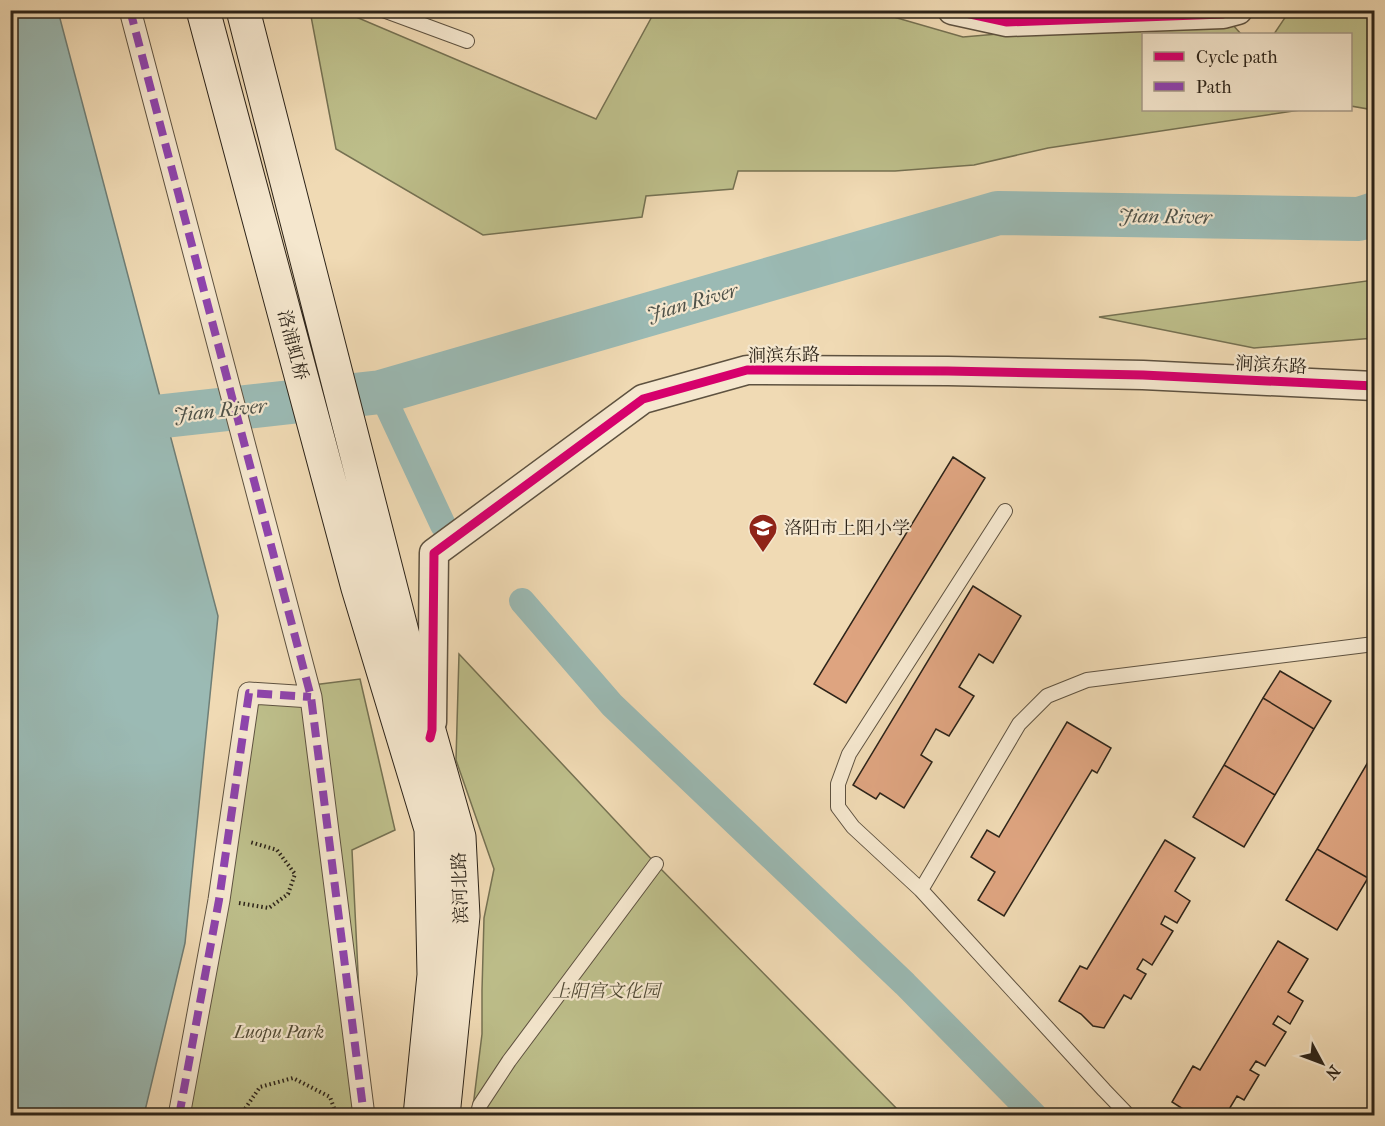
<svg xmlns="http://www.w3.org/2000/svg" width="1385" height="1126" viewBox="0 0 1385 1126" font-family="'IM FELL French Canon','Noto Serif SC',serif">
<rect width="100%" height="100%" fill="#f0dab4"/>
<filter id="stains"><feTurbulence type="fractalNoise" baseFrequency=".00333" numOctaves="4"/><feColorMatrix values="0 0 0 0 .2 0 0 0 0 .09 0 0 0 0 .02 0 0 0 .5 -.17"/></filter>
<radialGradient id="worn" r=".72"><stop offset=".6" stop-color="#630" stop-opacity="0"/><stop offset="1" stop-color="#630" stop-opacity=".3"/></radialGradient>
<!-- green -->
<path fill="#bdbe8a" stroke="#757152" stroke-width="1.5" d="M 1303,10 L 1374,11 L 1374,110 L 1351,106 L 1350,34 L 1274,34 L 1286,16 Z
M 310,11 L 342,11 L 596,119 L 655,11 L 873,11 L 963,37 L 1223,14 L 1241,34 L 1144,34 L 1144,110 L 1300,110 L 1048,148 L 974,165 L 895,171 L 738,171 L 733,189 L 646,196 L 642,217 L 483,235 L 336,149 Z
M 1374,280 L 1374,338 L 1254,348 L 1099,317 Z
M 459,654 L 656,864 L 903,1115 L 472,1115 L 482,1034 L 482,990 L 484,918 L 494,869 L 456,760 Z
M 360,679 L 395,830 L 352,850 L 365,1115 L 179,1116 L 249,693 Z"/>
<!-- water -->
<path fill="#9bbab4" stroke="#6f7e76" stroke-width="1.5" d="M 10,11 L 58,11 L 218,616 L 185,943 L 144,1115 L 11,1115 Z"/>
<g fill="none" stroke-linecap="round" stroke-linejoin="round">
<!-- canal -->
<path stroke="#9bbab4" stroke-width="26" d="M 381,392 L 443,525
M 522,601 L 612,705 L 905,984 L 1035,1116"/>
<!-- river -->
<path stroke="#9bbab4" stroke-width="44" d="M 10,433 L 381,392 L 998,213 L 1359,219 L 1374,214"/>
</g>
<!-- building -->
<path fill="#dea480" stroke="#2d2419" stroke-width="1.5" d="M 953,457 L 985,478 L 846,703 L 814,684 Z
M 973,586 L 1021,616 L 993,663 L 979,654 L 959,687 L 974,696 L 949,736 L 936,729 L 921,755 L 932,762 L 904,808 L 880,793 L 876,799 L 853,785 Z
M 1280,671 L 1331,701 L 1314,729 L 1263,698 Z
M 1263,698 L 1314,729 L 1275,795 L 1224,765 Z
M 1067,722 L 1111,748 L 1097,773 L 1092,770 L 1004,916 L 978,900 L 995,872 L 971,857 L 987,830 L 999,837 Z
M 1368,762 L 1374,766 L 1374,868 L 1368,878 L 1317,849 Z
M 1224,765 L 1275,795 L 1244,847 L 1193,817 Z
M 1165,840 L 1195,858 L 1175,891 L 1190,901 L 1177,923 L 1165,916 L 1161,924 L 1173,931 L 1152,965 L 1143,959 L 1137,969 L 1146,974 L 1131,999 L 1124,995 L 1104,1028 L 1093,1026 L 1081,1014 L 1059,1001 L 1080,966 L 1087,969 Z
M 1317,849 L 1368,878 L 1337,930 L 1286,900 Z
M 1278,941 L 1308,959 L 1288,992 L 1303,1001 L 1290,1024 L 1278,1016 L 1273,1024 L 1286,1032 L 1265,1066 L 1256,1061 L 1250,1070 L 1259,1075 L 1244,1100 L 1237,1096 L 1225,1116 L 1194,1116 L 1172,1102 L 1193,1066 L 1200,1070 Z
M 1374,1099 L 1374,1116 L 1365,1116 Z"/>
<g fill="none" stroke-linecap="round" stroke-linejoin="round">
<!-- service casing -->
<g stroke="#5e5240" stroke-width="16">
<path id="service" d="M 383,10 L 467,41
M 1005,511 L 849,754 L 838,784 L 838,807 L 853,827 L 921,890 L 1104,1090 L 1129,1116
M 921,890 L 1019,724 L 1047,696 L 1087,680 L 1374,644
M 477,1116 L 480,1105 L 509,1061 L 656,864"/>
</g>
<!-- pedestrian casing -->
<g stroke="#5e5240" stroke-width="23">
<path id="pedestrian" d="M 130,10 L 311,697 L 364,1116
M 179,1116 L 219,900 L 249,693 L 311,697"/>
</g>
<!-- minor casing -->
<g stroke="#5e5240" stroke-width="31">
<path id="minor" d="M 952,10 L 1007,22 L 1223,14 L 1238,10
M 432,722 L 434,553 L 643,399 L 747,370 L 948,371 L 1143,375 L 1374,386"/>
</g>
<!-- secondary casing -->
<g stroke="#2d2419" stroke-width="35">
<path id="secondary" d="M 203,10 L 358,588 L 431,829 L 434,975 L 420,1116
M 243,10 L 411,667 L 459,837 L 463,916 L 443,1116"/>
</g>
<!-- path -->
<path stroke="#2d2419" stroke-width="4" stroke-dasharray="1.5 3" stroke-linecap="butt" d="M 239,903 L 269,908 L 288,894 L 295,874 L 277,850 L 250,842
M 240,1116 L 260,1087 L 293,1078 L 330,1097 L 337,1116"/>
<!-- service -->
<use href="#service" stroke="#f5e7ce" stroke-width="14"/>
<!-- pedestrian -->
<use href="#pedestrian" stroke="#f5e7ce" stroke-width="21"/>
<!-- minor -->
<use href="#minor" stroke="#f5e7ce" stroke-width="28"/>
<!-- secondary -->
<use href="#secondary" stroke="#f5e7ce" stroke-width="33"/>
<!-- quiet -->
<path stroke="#8e44ad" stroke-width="8" stroke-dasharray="15 8" stroke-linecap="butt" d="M 130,10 L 311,697 L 364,1116
M 179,1116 L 219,900 L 249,693 L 311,697"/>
<!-- cycleway casing -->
<g stroke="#f5e7ce" stroke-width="13">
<path id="cycleway" d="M 952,10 L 1007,22 L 1223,14 L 1238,10
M 430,738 L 432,730 L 434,553 L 643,399 L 747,370 L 948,371 L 1143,375 L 1374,386"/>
</g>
<!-- cycleway -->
<use href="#cycleway" stroke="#d6006c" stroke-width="9"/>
</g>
<!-- icons -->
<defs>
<g id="school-pin" transform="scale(1.5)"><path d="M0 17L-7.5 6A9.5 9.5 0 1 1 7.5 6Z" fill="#8f2418" stroke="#f5e7ce"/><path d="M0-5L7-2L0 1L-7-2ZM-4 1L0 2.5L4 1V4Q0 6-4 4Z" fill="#fff"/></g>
</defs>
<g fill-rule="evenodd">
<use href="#school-pin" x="763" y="528"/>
</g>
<g text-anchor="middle" stroke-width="4.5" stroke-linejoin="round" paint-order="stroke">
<!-- street labels -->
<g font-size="18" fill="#2d2419" stroke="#f5e7ce">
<text transform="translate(293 345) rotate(75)" y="6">洛浦虹桥</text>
<text transform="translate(784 355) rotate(-1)" y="6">涧滨东路</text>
<text transform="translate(1271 365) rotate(3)" y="6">涧滨东路</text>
<text transform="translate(460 888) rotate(-92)" y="6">滨河北路</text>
</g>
<!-- poi labels -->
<g font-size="18" fill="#2d2419" stroke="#f5e7ce" text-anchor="start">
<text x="784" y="534">洛阳市上阳小学</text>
</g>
<!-- park labels -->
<g font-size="18" font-style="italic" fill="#514a35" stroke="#f5e7ce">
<text x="606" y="997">上阳宫文化园</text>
<text x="279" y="1038">Luopu Park</text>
</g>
<!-- water labels -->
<g font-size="20" font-style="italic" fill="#4e5148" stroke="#f5e7ce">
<text transform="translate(1165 216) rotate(1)" y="7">Jian River</text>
<text transform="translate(692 302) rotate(-16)" y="7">Jian River</text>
<text transform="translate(220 410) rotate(-6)" y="7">Jian River</text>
</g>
</g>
<!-- margin -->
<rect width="1385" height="1126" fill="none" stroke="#f0dab4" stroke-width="36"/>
<rect x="12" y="12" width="1361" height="1102" fill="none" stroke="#2d2419" stroke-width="3"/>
<rect x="18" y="18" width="1349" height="1090" fill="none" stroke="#2d2419" stroke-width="1.5"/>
<!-- legend -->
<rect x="1142" y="33" width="210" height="78" fill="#f5e7ce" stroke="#a59986" stroke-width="1.5"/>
<rect x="1154" y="52" width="30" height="9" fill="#d6006c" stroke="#a59986" stroke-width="1.5"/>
<text x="1196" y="63" font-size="18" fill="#2d2419">Cycle path</text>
<rect x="1154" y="82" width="30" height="9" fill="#8e44ad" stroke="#a59986" stroke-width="1.5"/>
<text x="1196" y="93" font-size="18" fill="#2d2419">Path</text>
<!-- north arrow -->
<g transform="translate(1322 1063) rotate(131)" stroke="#f5e7ce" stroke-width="4.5" paint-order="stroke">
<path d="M0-4.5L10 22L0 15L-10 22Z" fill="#2d2419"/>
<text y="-9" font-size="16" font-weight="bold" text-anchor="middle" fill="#2d2419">N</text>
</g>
<rect width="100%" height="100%" filter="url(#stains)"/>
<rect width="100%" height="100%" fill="url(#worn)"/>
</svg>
